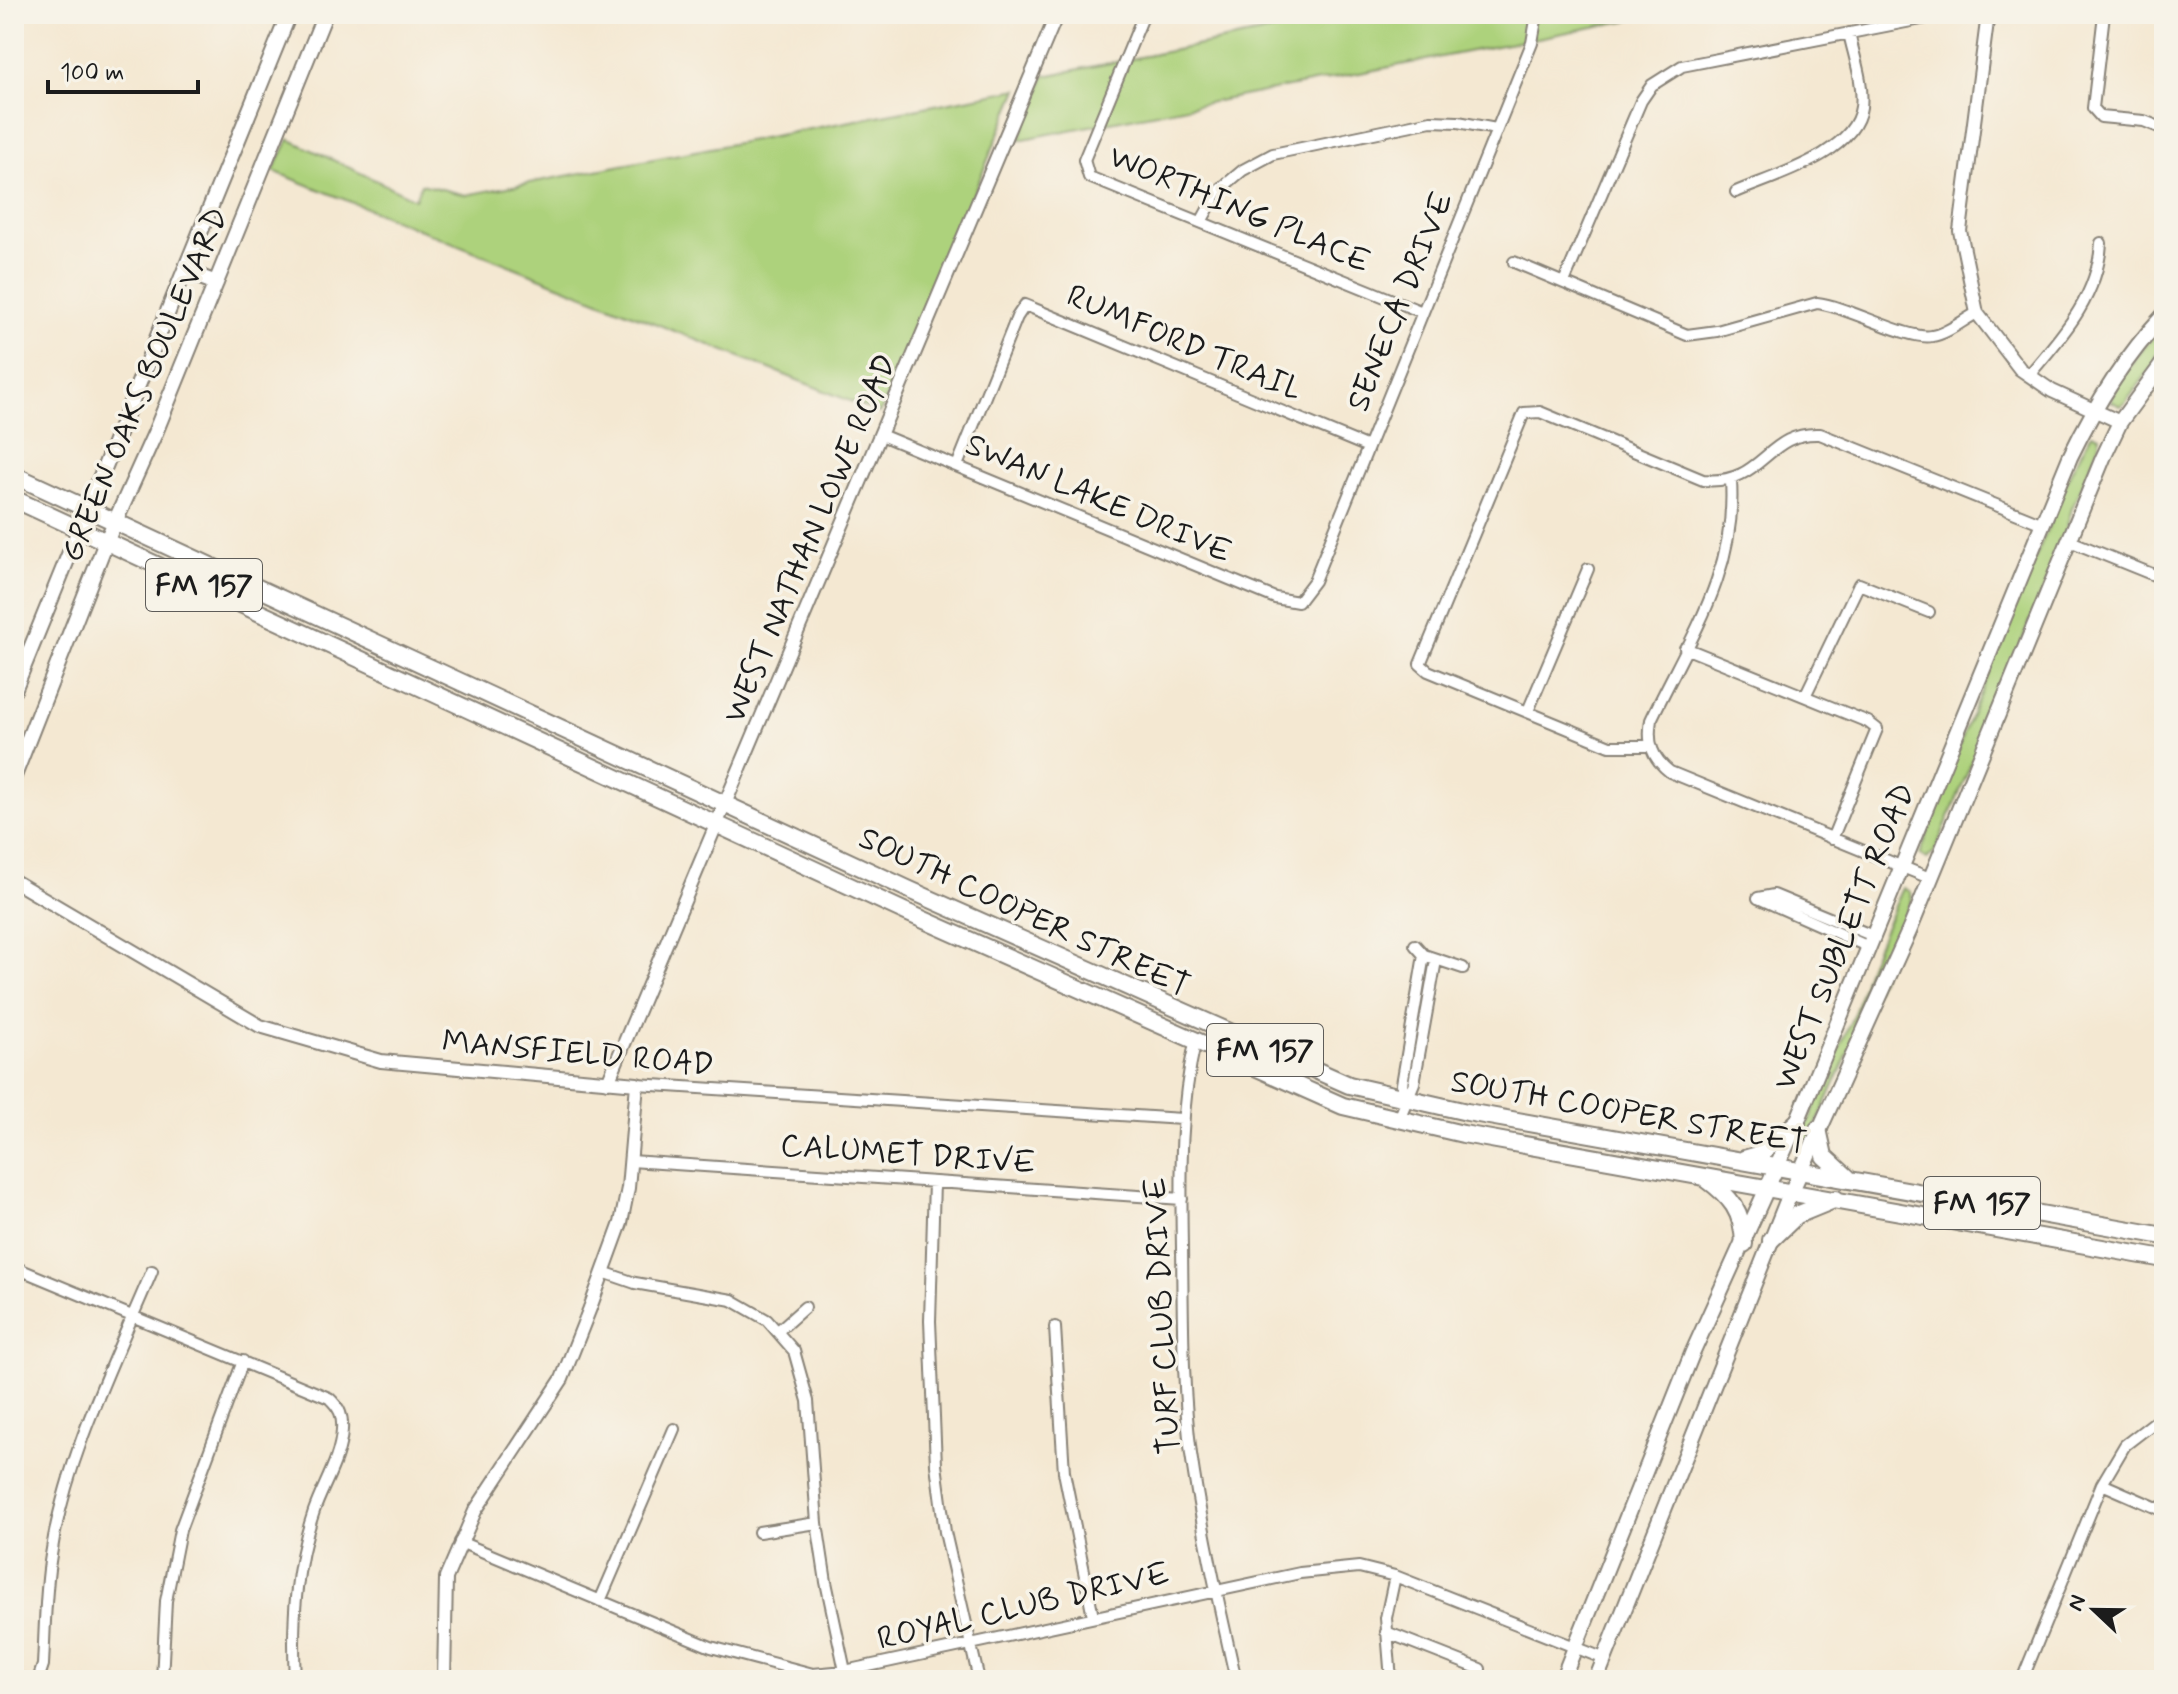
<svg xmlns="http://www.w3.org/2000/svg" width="2178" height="1694" viewBox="0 0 2178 1694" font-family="Mynerve,sans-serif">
<rect width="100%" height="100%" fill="#f7f3e8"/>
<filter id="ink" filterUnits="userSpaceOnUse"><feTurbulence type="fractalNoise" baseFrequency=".0125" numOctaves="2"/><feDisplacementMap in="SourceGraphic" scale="16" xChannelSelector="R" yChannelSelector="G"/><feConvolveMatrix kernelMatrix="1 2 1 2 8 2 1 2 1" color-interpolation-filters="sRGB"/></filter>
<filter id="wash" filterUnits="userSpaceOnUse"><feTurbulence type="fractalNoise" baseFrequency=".006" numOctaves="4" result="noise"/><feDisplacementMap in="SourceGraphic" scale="32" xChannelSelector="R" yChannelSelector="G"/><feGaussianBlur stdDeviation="1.8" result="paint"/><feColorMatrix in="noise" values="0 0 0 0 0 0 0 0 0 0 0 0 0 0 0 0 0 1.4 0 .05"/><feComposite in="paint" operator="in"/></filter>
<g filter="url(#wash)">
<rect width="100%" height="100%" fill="#f4e8d2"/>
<!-- green -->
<path fill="#add27b" stroke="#64774c" stroke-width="2" d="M 1356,14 L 1660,14 L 1019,140 L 1045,76 Z
M 1018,89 L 880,413 L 273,171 L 289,139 L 415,199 L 421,184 L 466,195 Z
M 2164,323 L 2164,344 L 2155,356 L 2158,359 L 2125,403 L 2120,406 L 2111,401 L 2117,382 Z
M 2092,433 L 2099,436 L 2099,445 L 2072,508 L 2062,544 L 1935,851 L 1927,859 L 1920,855 L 1965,730 L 2071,471 Z
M 1903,888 L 1910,892 L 1911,900 L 1866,1013 L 1806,1148 L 1799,1145 L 1855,1011 L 1870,962 Z"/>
</g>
<g filter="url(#ink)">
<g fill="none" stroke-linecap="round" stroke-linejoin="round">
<!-- minor casing -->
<g stroke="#888277" stroke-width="14">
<path id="minor" d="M 1144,14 L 1084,160 L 1089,177 L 1422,312
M 2104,14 L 2093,108 L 2101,117 L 2144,121 L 2164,129
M 1736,192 C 1773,176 1855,154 1861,107 C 1864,83 1854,57 1849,33
M 1201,222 L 1218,191 L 1243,170 L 1273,154 L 1431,121 L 1458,122 L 1496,129
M 1514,262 L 1687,335 L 1717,331 L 1817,303 C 1847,306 1909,341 1932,336 C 1947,334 1963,320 1977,313
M 1564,282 L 1641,101 L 1652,85 L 1682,66 L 1947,14
M 2029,375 C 2062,336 2098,297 2101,243
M 881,435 L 1275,598 L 1298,602 L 1314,581 L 1532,43 L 1537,14
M 957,466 L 1017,317 L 1025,305 L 1368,447
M 1731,481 C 1737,573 1689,639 1651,720 C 1647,743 1652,758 1670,772 L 1932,879
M 2070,541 L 2164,579
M 1685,648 L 1868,722 L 1877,729 L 1832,839
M 1805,696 L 1859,584 L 1929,612
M 1528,711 L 1588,569
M 1650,746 L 1610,746 L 1428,671 L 1420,664 L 1524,413 L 1540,412 L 1703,480 C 1764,486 1765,431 1820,434 L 2043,524
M 1758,898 L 1774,895 L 1873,936
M 1758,898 L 1869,947
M 1415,945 L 1424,955 L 1463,968
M 1195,1043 C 1179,1112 1181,1179 1182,1248 C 1183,1317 1182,1386 1191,1454 C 1202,1530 1219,1605 1236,1680
M 637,1084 L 1182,1119
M 1405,1098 L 1402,1084 L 1424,955
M 1399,1119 L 1414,1083 L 1436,960
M 631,1161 L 1182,1199
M 934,1182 L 930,1321 L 936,1465 L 945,1532 L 979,1680
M 14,1267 L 329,1398 C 340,1408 343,1416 342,1430 C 341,1458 323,1485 314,1511 C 295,1567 292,1622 295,1680
M 603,1272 L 635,1283 L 732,1300 L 767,1320 L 794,1351 L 808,1401 L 817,1523 L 826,1582 L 845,1671
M 14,1291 L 22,1270
M 1055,1327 L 1064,1472 L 1093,1616
M 778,1331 L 805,1307
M 2102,1484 L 2164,1511
M 759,1532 L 817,1523
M 460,1542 L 711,1647 L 813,1674 L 845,1671 L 1300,1573 L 1359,1567 L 1395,1576 L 1605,1659
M 600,1601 L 674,1429
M 1386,1632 L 1480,1669
M 38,1680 L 43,1665 C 45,1628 45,1591 51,1555 C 65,1459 115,1359 152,1271
M 162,1680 L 166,1601 L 180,1530 L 243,1361
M 1391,1680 L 1386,1618 L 1395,1576
M 2022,1680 L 2102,1484 L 2125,1445 L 2164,1415"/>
</g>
<!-- tertiary casing -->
<g stroke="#888277" stroke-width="16">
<path id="tertiary" d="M 1988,14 L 1960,231 L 1977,313 L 2020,369 L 2052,391 L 2120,422
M 14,881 L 260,1026 L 381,1061 L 637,1084 L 628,1188 L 621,1223 L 590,1308 L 562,1379 L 475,1511 L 446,1578 L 444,1680
M 608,1082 L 1057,14"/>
</g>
<!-- secondary casing -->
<g stroke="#888277" stroke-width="18">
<path id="secondary" d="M 185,271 L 216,283
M 14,690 L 289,14
M 14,776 L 106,542 L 155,433 L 325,14
M 1562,1680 L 1692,1354 L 1797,1122 L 2070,457 C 2095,405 2124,358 2164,315
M 1596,1680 L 1785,1206 L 1910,929 L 2103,458 L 2120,422 L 2164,362"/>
</g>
<!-- primary casing -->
<g stroke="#888277" stroke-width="20">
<path id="primary" d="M 14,475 L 910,890 L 1349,1085 L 1467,1112 L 2164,1236
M 14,499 L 906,912 L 1343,1106 L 1463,1134 L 2164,1259
M 1818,1129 L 1824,1156 L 1848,1178
M 1744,1159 L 1761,1154 L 1797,1122
M 1705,1178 C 1731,1197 1743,1211 1744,1244
M 1771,1240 L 1797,1215 L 1836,1199"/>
</g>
<!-- minor -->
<use href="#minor" stroke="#fff" stroke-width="10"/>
<!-- tertiary -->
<use href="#tertiary" stroke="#fff" stroke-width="12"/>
<!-- secondary -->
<use href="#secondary" stroke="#fff" stroke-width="14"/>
<!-- primary -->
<use href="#primary" stroke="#fff" stroke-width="16"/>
</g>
</g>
<g text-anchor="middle" stroke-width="7" stroke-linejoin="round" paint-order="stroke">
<!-- shield labels -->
<g fill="#f7f3e8" stroke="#5e5c59" stroke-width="2">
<rect x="146" y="559" width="116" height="52" rx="6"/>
<rect x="1207" y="1024" width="116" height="52" rx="6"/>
<rect x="1924" y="1177" width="116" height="52" rx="6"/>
</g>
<g font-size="30" font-weight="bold" fill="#1c1c1c">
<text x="204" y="595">FM 157</text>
<text x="1265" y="1060">FM 157</text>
<text x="1982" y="1213">FM 157</text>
</g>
<!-- street labels -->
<g font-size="32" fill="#1c1c1c" stroke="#f7f3e8">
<text transform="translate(1240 208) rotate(23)" y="11">WORTHING PLACE</text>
<text transform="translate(1399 301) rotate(-68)" y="11">SENECA DRIVE</text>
<text transform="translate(1185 342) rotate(23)" y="11">RUMFORD TRAIL</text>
<text transform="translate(143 384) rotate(-67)" y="11">GREEN OAKS BOULEVARD</text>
<text transform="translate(1099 497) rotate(23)" y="11">SWAN LAKE DRIVE</text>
<text transform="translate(809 538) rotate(-67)" y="11">WEST NATHAN LOWE ROAD</text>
<text transform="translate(1025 911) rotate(25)" y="11">SOUTH COOPER STREET</text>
<text transform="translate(1843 936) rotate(-68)" y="11">WEST SUBLETT ROAD</text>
<text transform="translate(578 1052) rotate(5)" y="11">MANSFIELD ROAD</text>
<text transform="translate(1629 1111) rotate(10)" y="11">SOUTH COOPER STREET</text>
<text transform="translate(908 1153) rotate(4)" y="11">CALUMET DRIVE</text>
<text transform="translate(1161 1316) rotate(-93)" y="11">TURF CLUB DRIVE</text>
<text transform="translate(1023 1605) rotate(-13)" y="11">ROYAL CLUB DRIVE</text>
</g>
</g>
<!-- margin -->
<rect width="2178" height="1694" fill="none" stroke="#f7f3e8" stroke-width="48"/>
<!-- north arrow -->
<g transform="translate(2094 1610) rotate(292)" stroke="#f7f3e8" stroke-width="6" paint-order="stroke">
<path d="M0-6L14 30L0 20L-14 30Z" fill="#1c1c1c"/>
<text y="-12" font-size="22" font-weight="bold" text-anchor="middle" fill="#1c1c1c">N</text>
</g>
<!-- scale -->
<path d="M48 80v12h150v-12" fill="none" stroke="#1c1c1c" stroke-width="4"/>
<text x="60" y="80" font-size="24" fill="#1c1c1c" stroke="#f7f3e8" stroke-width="6" paint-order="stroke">100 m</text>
</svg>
